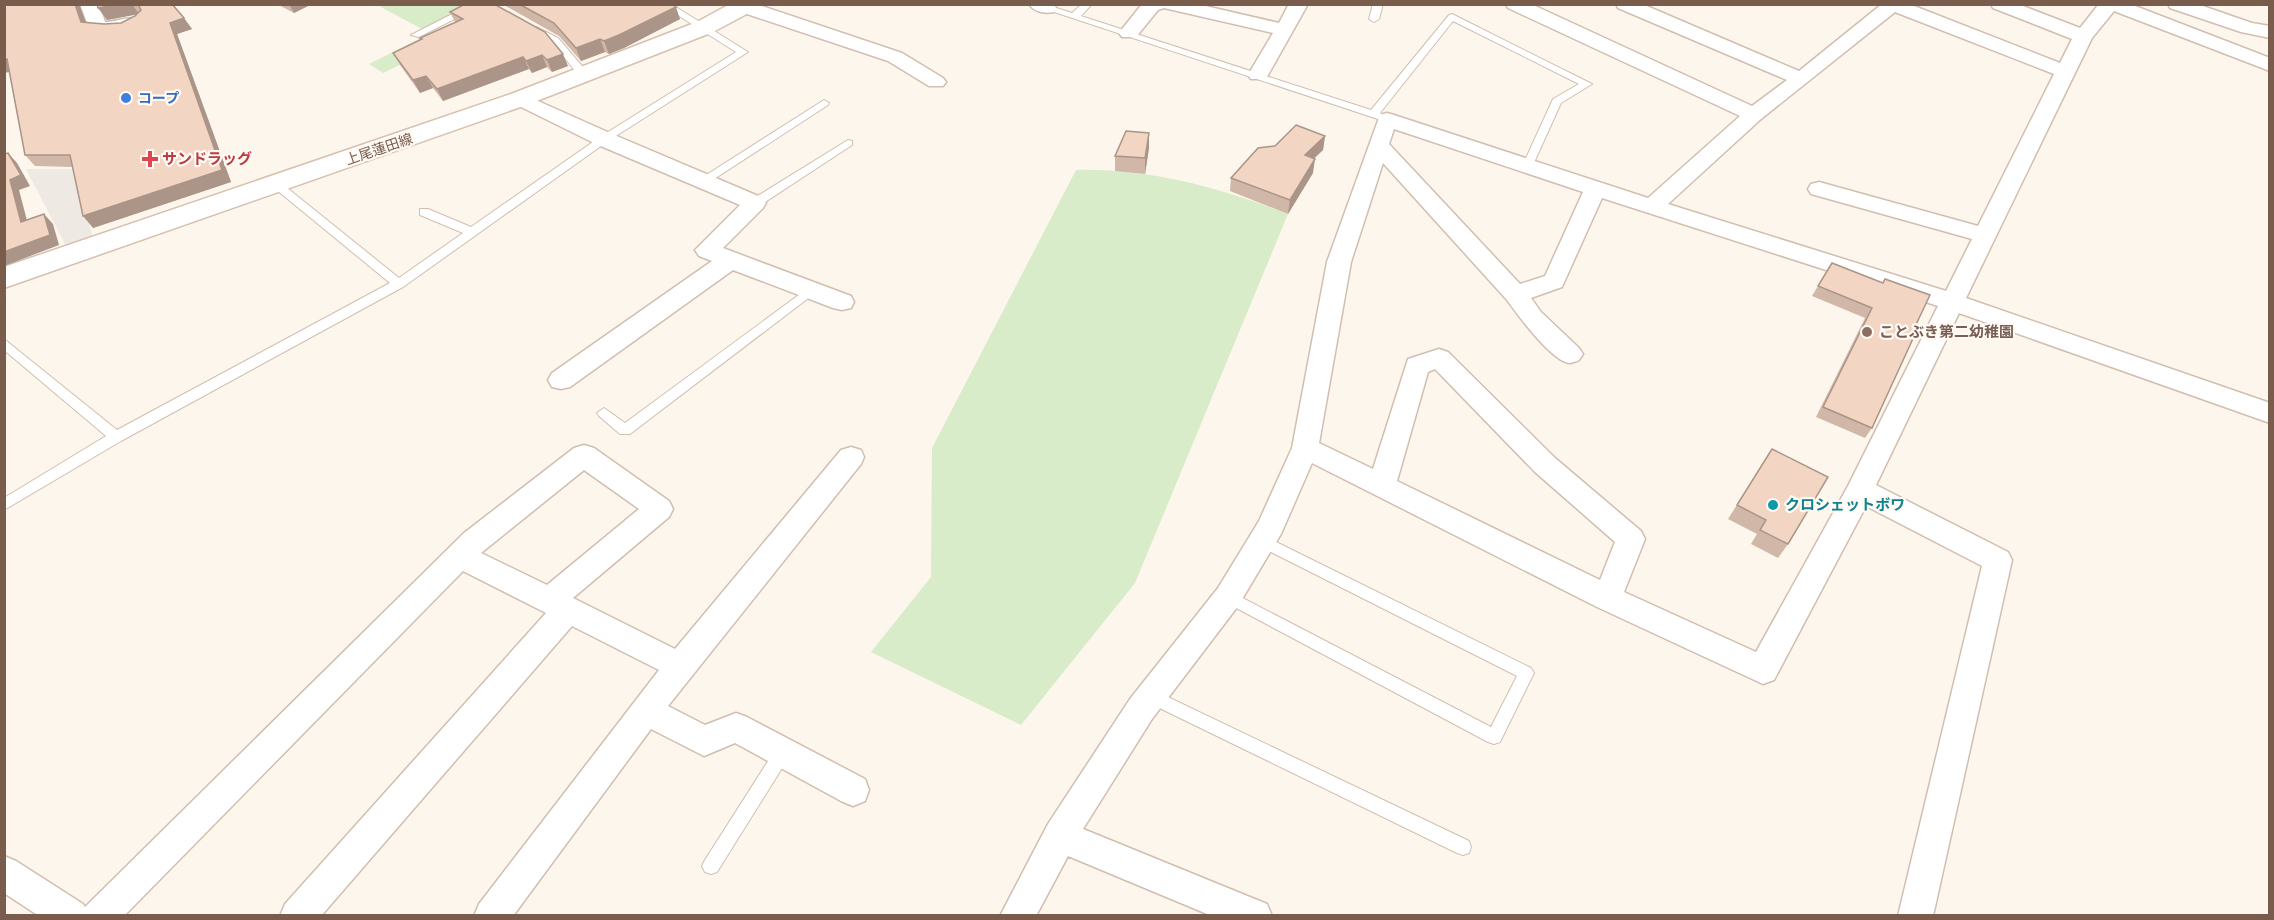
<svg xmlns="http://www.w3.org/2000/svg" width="2274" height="920" viewBox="0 0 2274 920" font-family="'Golos Text','Noto Sans JP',sans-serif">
<rect width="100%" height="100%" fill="#fdf6ec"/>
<!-- industrial -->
<path fill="#efe9e4" d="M 26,169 L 76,169 L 93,239 L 67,248 Z"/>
<!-- green -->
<path fill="#d8ecc9" d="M 377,5 L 470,5 L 422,29 Z
M 451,23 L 467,32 L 383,73 L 369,64 Z
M 1076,170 C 1148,168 1221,188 1288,214 L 1135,583 L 1021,725 L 871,652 L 931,577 L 932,448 Z"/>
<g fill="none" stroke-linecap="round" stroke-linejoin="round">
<!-- lane casing -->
<g stroke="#d1beb0" stroke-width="2">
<path id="lane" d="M 660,4 L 671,4 L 748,52 L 608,141 L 403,287 L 121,441 L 4,510 L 4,498 L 106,436 L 4,350 L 4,339 L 117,430 L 390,283 L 273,187 L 273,183 L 281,183 L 399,278 L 463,233 L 420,215 L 420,209 L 428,209 L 471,227 L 600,137 L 736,52 Z
M 1082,4 L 1092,4 L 1081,16 L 1371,110 L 1449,15 L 1452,14 L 1592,84 L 1561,103 L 1532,167 L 1527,170 L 1522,167 L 1553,99 L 1579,84 L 1453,21 L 1380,113 L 1386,117 L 1381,120 L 1042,8 L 1047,5 L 1072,13 Z
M 1373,4 L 1383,4 L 1379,19 L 1374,22 L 1369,19 Z
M 466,7 L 474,9 L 419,37 L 411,35 Z
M 536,27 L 558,38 L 588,73 L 588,77 L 580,77 L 552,42 L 533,32 L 531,30 Z
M 824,100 L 829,103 L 828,105 L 708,183 L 700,183 L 700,179 Z
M 848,140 L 852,141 L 852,145 L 759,206 L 751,206 L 751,200 Z
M 811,286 L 817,290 L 815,293 L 630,434 L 620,434 L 599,416 L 597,413 L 604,408 L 625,423 Z
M 1262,535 L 1531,668 L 1534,673 L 1500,742 L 1494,744 L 1488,742 L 1223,601 L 1221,597 L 1223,593 L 1228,591 L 1233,593 L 1491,727 L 1517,676 L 1257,545 L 1255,541 L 1257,537 Z
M 1151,689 L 1469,841 L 1471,847 L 1469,853 L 1463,855 L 1457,853 L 1145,701 L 1143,696 L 1145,691 Z
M 783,745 L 789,747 L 791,752 L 789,757 L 717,872 L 711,874 L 705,872 L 702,866 L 705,860 L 777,747 Z"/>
</g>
<!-- street casing -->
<g stroke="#d1beb0" stroke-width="3">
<path id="street" d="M 80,4 L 99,4 L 105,22 C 116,22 126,16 137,19 L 140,23 C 130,37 105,35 90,31 Z
M 737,4 L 756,4 L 902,53 L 943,78 L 946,82 L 943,86 L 929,86 L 888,61 L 738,11 L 736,7 Z
M 1029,4 L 1054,4 L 1056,8 L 1054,12 C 1045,14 1034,12 1029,4 Z
M 1142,4 L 1197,4 L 1279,23 L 1289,4 L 1308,4 L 1268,75 L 1265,79 L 1251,79 L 1248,75 L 1273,33 L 1164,8 L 1158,10 L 1136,37 L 1122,37 L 1119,33 Z
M 1506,4 L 1531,4 L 1752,106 L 1787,80 L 1618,8 L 1616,4 L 1642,4 L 1799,71 L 1882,4 L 1909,4 L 2060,63 L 2072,39 L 1993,8 L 1991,4 L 2018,4 L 2080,28 L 2099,4 L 2130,4 L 2270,58 L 2270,71 L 2114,11 L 2092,38 L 1966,298 L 2270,403 L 2270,423 L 1959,313 L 1876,485 L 2008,552 L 2012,560 L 1933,916 L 1898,916 L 1982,566 L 1866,506 L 1774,680 L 1763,684 L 1597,607 L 1312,463 L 1281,534 L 1238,606 L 1152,719 L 1083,829 L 1267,904 L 1272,916 L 1212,916 L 1068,856 L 1036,916 L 1000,916 L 1048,824 L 1130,699 L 1218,588 L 1259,521 L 1292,448 L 1327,262 L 1380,115 L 1387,113 L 1394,115 L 1648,198 L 1740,116 L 1508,8 ZM 1895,12 L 2054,74 L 1978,226 L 1819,182 L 1811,184 L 1808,189 L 1811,194 L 1972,239 L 1946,291 L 1668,204 L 1761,119 ZM 1394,129 L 1583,192 L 1545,276 L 1520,284 L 1389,144 ZM 1383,163 L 1507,300 C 1517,314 1553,363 1570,363 C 1570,363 1578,361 1579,360 L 1583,354 L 1579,348 L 1541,312 L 1531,298 L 1562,287 L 1602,198 L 1938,306 L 1848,486 L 1756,652 L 1624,592 L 1645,539 L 1641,531 L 1555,458 L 1448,352 L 1439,349 L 1408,359 L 1373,469 L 1319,443 L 1351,262 ZM 1435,369 L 1535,472 L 1615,542 L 1600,580 L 1397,481 L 1428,372 Z
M 2168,4 L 2197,4 L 2252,23 L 2270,26 L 2270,38 L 2241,32 L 2170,8 Z
M 520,93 L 612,134 L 763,198 L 766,203 L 763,208 L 723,248 L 851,296 L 854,302 L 851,308 L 842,310 L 833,308 L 733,270 L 570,387 L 561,389 L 552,387 L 548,380 L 552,373 L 712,261 L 699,256 L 695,250 L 740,205 L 596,144 L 513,103 L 510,99 L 513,95 Z
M 584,445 L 594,448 L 669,501 L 673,509 L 669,517 L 573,598 L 675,649 L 841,450 L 851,447 L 861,450 L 864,457 L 861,464 L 668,706 L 705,725 L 736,713 L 747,717 L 865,779 L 869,790 L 865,801 L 853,806 L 841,801 L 735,743 L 704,756 L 651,729 L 513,916 L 474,916 L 479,904 L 659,670 L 572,626 L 321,916 L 280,916 L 285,904 L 546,613 L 463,571 L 124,916 L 39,916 L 4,893 L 4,856 L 16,861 L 83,904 L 85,907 L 464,533 L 574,448 ZM 584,470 L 639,509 L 547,585 L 481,553 Z"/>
</g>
<!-- secondary casing -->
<g stroke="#d6c0b0" stroke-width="3">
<path id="secondary" d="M 730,4 L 759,4 L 756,9 L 713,32 L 529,104 L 4,288 L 4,267 L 511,94 L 697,22 Z"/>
</g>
<!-- lane -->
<use href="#lane" fill="#fff" fill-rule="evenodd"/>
<!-- street -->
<use href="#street" fill="#fff" fill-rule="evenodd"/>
<!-- secondary -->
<use href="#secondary" fill="#fff" fill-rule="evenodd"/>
</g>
<!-- wall -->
<path fill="#d1b7a8" d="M 97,4 L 172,4 L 192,29 L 177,34 L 231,182 L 93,228 L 73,167 L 35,166 L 25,155 L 9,72 L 85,22 L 104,24 L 121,23 L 135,16 L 137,14 L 107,20 Z
M 277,4 L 312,4 L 294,13 Z
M 502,4 L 672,4 L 680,19 L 624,48 L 609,54 L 605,52 L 581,61 L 559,36 Z
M 450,12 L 568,66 L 552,72 L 547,67 L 532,73 L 529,69 L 443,101 L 433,88 L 420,93 L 400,65 L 393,53 L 421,40 L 420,38 L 455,22 Z
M 1325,136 L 1323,150 L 1313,159 L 1313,173 L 1288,214 L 1230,191 L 1231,178 L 1275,146 Z
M 1149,148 L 1145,174 L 1115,171 L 1115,156 Z
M 1832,263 L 1913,331 L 1872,428 L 1865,438 L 1816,417 L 1865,318 L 1812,296 Z
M 1772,449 L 1788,544 L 1778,558 L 1751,544 L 1757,534 L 1728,519 Z"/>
<!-- shaded-wall -->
<path fill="#aa9588" d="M 75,4 L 79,4 L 90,33 L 81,22 Z
M 120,4 L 132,4 L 139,14 L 107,20 L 98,8 Z
M 289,4 L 312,4 L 294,13 Z
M 676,7 L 680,19 L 624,48 L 609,54 L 604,41 Z
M 184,18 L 192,29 L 177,34 L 231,182 L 93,228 L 83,216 L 170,23 Z
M 600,39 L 605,52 L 581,61 L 576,48 Z
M 563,54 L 568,66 L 552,72 L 547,60 Z
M 542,55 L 547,67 L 532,73 L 526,61 Z
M 523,57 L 529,69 L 443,101 L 437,89 Z
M 7,59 L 16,71 L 4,73 L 4,60 Z
M 426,76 L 433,88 L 420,93 L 413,80 Z
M 1149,133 L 1149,148 L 1145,174 L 1145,158 Z
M 1325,136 L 1323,150 L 1303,169 L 1305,155 Z
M 8,153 L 17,163 L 30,186 L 19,190 L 30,232 L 21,222 L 10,180 Z
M 1315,159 L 1313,173 L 1288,214 L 1290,200 Z
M 44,214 L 53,224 L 59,245 L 4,266 L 4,252 Z"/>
<!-- building -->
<path fill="#f3d5c3" stroke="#aa9588" stroke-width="1.5" d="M 4,4 L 75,4 L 81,22 L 104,24 L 121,23 L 135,16 L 141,10 L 138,4 L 172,4 L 184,18 L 170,23 L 222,170 L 83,216 L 70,155 L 25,155 L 7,59 L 4,60 Z
M 97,4 L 120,4 L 98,8 Z
M 465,4 L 494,4 L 545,32 L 563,54 L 547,60 L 542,55 L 526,61 L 523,57 L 437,89 L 426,76 L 413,80 L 393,53 L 422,39 L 420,38 L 463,19 L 450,12 Z
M 519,4 L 672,4 L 676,7 L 619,35 L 604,41 L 600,39 L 576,48 L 554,23 Z
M 1296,125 L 1325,136 L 1305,155 L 1315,159 L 1290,200 L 1231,178 L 1258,148 L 1275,146 Z
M 1126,131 L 1149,133 L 1145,158 L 1115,156 Z
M 8,153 L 21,175 L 10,180 L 21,222 L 44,214 L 50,235 L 4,252 L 4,154 Z
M 1832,263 L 1883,283 L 1885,279 L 1930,295 L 1913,331 L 1916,332 L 1872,428 L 1823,407 L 1872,308 L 1818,286 Z
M 1772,449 L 1828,477 L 1788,544 L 1760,530 L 1766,520 L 1737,505 Z"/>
<!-- markers -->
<circle fill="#3f7fe0" stroke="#fffaf3" stroke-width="2" cx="126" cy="98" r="6"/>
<path fill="#e0444e" stroke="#fffaf3" stroke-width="2" d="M147 150h6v6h6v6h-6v6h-6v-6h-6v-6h6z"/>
<circle fill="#8d6e63" stroke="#fffaf3" stroke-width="2" cx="1867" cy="332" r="6"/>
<circle fill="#0f9aa8" stroke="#fffaf3" stroke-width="2" cx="1773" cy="505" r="6"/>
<g text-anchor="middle" stroke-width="4.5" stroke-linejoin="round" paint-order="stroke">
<!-- far-shop labels -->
<g font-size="14" font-weight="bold" fill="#366cbe" stroke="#fffaf3" text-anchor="start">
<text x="138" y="103">コープ</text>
</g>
<!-- far-street labels -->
<g font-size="14" fill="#7a5c4d" stroke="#fffaf3">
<text transform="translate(379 149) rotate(-19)" y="5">上尾蓮田線</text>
</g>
<!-- health labels -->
<g font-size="15" font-weight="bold" fill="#be3a42" stroke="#fffaf3" text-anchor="start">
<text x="162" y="164">サンドラッグ</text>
</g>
<!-- education labels -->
<g font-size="15" font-weight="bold" fill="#785e54" stroke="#fffaf3" text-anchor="start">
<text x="1879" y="337">ことぶき第二幼稚園</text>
</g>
<!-- culture labels -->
<g font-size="15" font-weight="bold" fill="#0d838f" stroke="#fffaf3" text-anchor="start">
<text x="1785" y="510">クロシェットボワ</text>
</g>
</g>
<!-- border -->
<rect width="2274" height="920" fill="none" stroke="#7a5c4d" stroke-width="12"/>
</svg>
